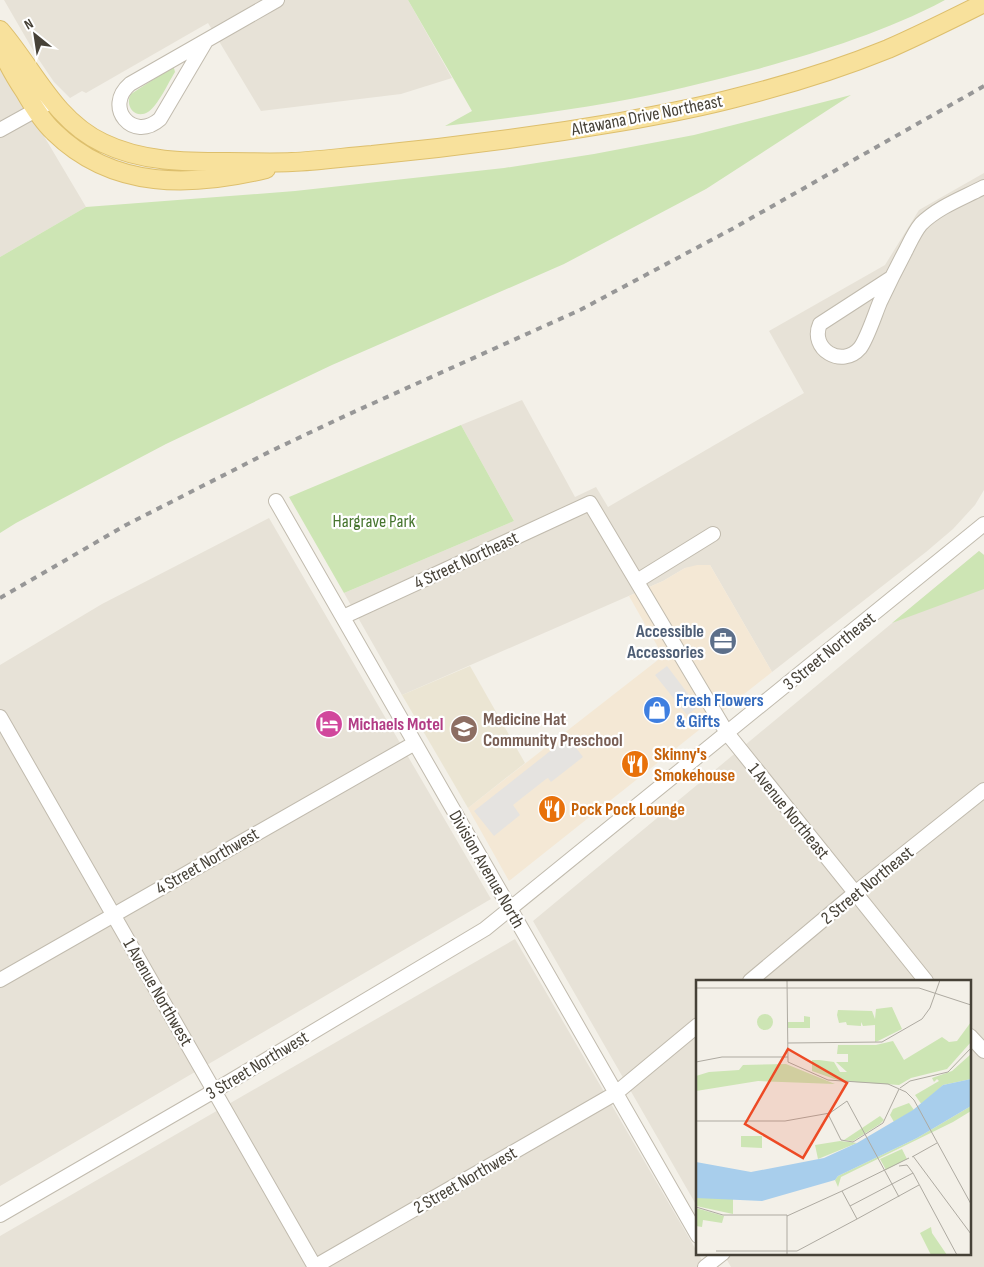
<svg xmlns="http://www.w3.org/2000/svg" width="984" height="1267" viewBox="0 0 984 1267" font-family="'Sofia Sans Condensed',sans-serif">
<rect width="100%" height="100%" fill="#f3f0e8"/>
<!-- residential -->
<path fill="#e7e2d7" d="M 4,0 L 408,0 L 452,78 L 401,94 L 261,111 L 208,23 L 86,93 L 82,91 L 70,98 L 54,82 L 37,57 Z
M 0,62 L 86,207 L 0,257 Z
M 984,173 L 984,490 L 975,505 L 953,529 L 926,552 L 772,672 L 710,565 L 685,568 L 663,581 L 402,695 L 344,593 L 514,521 L 461,425 L 522,400 L 575,497 L 596,487 L 608,507 L 804,393 L 769,331 L 885,265 L 919,210 Z
M 269,518 L 491,899 L 0,1186 L 0,665 L 102,604 Z
M 979,551 L 984,555 L 984,1267 L 731,1267 L 723,1253 L 970,1253 L 970,981 L 698,981 L 698,1208 L 533,921 Z
M 515,939 L 706,1267 L 0,1267 L 0,1236 Z"/>
<!-- commercial -->
<path fill="#f4e8d5" d="M 697,565 L 710,565 L 772,672 L 509,881 L 468,808 L 663,656 L 629,596 L 663,581 L 685,568 Z"/>
<!-- education -->
<path fill="#ebe5d3" d="M 470,666 L 525,763 L 468,808 L 402,695 Z"/>
<!-- green -->
<path fill="#cde5b4" d="M 408,0 L 945,0 C 885,32 819,52 754,70 C 707,82 661,94 614,102 C 558,112 501,119 445,126 L 472,111 Z
M 171,68 L 174,68 L 175,72 C 168,83 158,106 148,112 C 135,120 124,105 131,94 Z
M 851,95 L 706,189 L 564,264 L 332,365 L 166,444 L 16,523 L 0,533 L 0,257 L 86,207 L 295,191 L 504,168 L 594,154 L 694,135 Z
M 461,425 L 514,521 L 344,593 L 289,497 Z
M 979,551 L 984,555 L 984,589 L 892,623 Z"/>
<!-- parking -->
<path fill="#e5e3e0" d="M 667,666 L 698,707 L 687,715 L 655,675 Z
M 568,737 L 583,757 L 551,782 L 548,778 L 546,779 L 513,805 L 520,815 L 494,836 L 474,811 Z"/>
<g fill="none" stroke-linecap="round" stroke-linejoin="round">
<!-- minor casing -->
<g stroke="#c1bbae" stroke-width="16">
<path id="minor" d="M 206,41 L 160,119 C 133,143 103,107 130,84 L 277,0
M 0,130 L 45,105
M 891,278 L 820,324 C 809,349 842,369 860,348 C 867,339 875,314 880,302 C 888,285 897,267 906,250 C 910,242 915,231 921,224 C 938,207 963,198 984,187
M 276,501 L 698,1236
M 637,581 L 713,534
M 343,617 L 590,503 L 727,733 L 926,981
M 0,717 L 315,1267
M 0,980 L 415,743
M 750,981 L 855,893 L 984,790
M 970,1036 L 984,1051
M 0,1215 L 214,1091 L 485,929 L 984,524
M 314,1267 L 616,1093 L 698,1025
M 705,1267 L 723,1253"/>
</g>
<!-- major casing -->
<g stroke="#ddbf6d" stroke-width="20">
<path id="major" d="M 0,30 C 33,68 54,120 103,143 C 142,162 185,162 228,162 C 249,162 271,163 292,162 C 319,161 345,157 372,155 C 455,147 538,136 620,122 C 659,115 697,108 735,98 C 787,85 839,69 888,49 C 920,35 952,19 984,3
M 0,45 C 6,62 15,77 25,92 C 33,106 42,121 54,132 C 113,190 192,187 266,169"/>
</g>
<!-- minor -->
<use href="#minor" stroke="#fff" stroke-width="14"/>
<!-- major -->
<use href="#major" stroke="#f8e19c" stroke-width="18"/>
<!-- rail -->
<path stroke="#979797" stroke-width="4" stroke-dasharray="6 6" stroke-linecap="butt" d="M 0,598 L 126,525 L 271,451 L 347,415 L 580,310 L 732,229 L 984,86"/>
</g>
<!-- icons -->
<defs>
<g id="office-disc" transform="scale(1.4375)"><circle r="9.5" fill="#5c6f8a" stroke="#fff"/><path d="M-6-3h4V-5.5h4V-3h4V5H-6ZM-1-4.5V-3h2v-1.5ZM-6 0V1H6V0Z" fill="#fff"/></g>
<g id="shop-disc" transform="scale(1.4375)"><circle r="9.5" fill="#3f7fe0" stroke="#fff"/><path d="M-5-2.5h2.3a2.7 3.5 0 0 1 5.4 0H5L5.5 6h-11ZM-1.5-2.5h3a1.5 2.3 0 0 0-3 0Z" fill="#fff"/></g>
<g id="hotel-disc" transform="scale(1.4375)"><circle r="9.5" fill="#d1479c" stroke="#fff"/><path d="M-6-4.5h1.5V1H6V5H4.5V3h-9V5H-6ZM-4 0a1.8 1.8 0 1 1 3.6 0ZM.5 0V-2.5h3Q6-2.5 6 0Z" fill="#fff"/></g>
<g id="school-disc" transform="scale(1.4375)"><circle r="9.5" fill="#8d6e63" stroke="#fff"/><path d="M0-5L7-2L0 1L-7-2ZM-4 1L0 2.5L4 1V4Q0 6-4 4Z" fill="#fff"/></g>
<g id="restaurant-disc" transform="scale(1.4375)"><circle r="9.5" fill="#e8710a" stroke="#fff"/><path d="M-5-6h1v4h1v-4h1v4h1v-4h1v5L-1.5 .5V6h-2V.5L-5-1ZM5-6V6H3V1.5H1.5Q1.5-4 5-6Z" fill="#fff"/></g>
</defs>
<g fill-rule="evenodd">
<use href="#office-disc" x="723" y="641"/>
<use href="#shop-disc" x="657" y="710"/>
<use href="#hotel-disc" x="329" y="724"/>
<use href="#school-disc" x="464" y="729"/>
<use href="#restaurant-disc" x="635" y="764"/>
<use href="#restaurant-disc" x="552" y="809"/>
</g>
<g text-anchor="middle" stroke-width="4.5" stroke-linejoin="round" paint-order="stroke">
<!-- street labels -->
<g font-size="18" fill="#464137" stroke="#fff">
<text transform="translate(647 115) rotate(-11)" y="6">Altawana Drive Northeast</text>
<text transform="translate(466 560) rotate(-25)" y="6">4 Street Northeast</text>
<text transform="translate(829 651) rotate(-39)" y="6">3 Street Northeast</text>
<text transform="translate(789 811) rotate(51)" y="6">1 Avenue Northeast</text>
<text transform="translate(207 861) rotate(-30)" y="6">4 Street Northwest</text>
<text transform="translate(487 869) rotate(60)" y="6">Division Avenue North</text>
<text transform="translate(867 885) rotate(-39)" y="6">2 Street Northeast</text>
<text transform="translate(158 992) rotate(60)" y="6">1 Avenue Northwest</text>
<text transform="translate(257 1065) rotate(-31)" y="6">3 Street Northwest</text>
<text transform="translate(465 1180) rotate(-30)" y="6">2 Street Northwest</text>
</g>
<!-- park labels -->
<g font-size="18" fill="#46752e" stroke="#fff">
<text x="374" y="527">Hargrave Park</text>
</g>
<!-- service labels -->
<g font-size="18" font-weight="bold" fill="#4e5e75" stroke="#fff" text-anchor="end">
<text x="704" y="637">Accessible<tspan x="704" dy="21">Accessories</tspan></text>
</g>
<!-- shop labels -->
<g font-size="18" font-weight="bold" fill="#366cbe" stroke="#fff" text-anchor="start">
<text x="676" y="706">Fresh Flowers<tspan x="676" dy="21">&amp; Gifts</tspan></text>
</g>
<!-- education labels -->
<g font-size="18" font-weight="bold" fill="#785e54" stroke="#fff" text-anchor="start">
<text x="483" y="725">Medicine Hat<tspan x="483" dy="21">Community Preschool</tspan></text>
</g>
<!-- hotel labels -->
<g font-size="18" font-weight="bold" fill="#b23c85" stroke="#fff" text-anchor="start">
<text x="348" y="730">Michaels Motel</text>
</g>
<!-- food labels -->
<g font-size="18" font-weight="bold" fill="#c56008" stroke="#fff" text-anchor="start">
<text x="654" y="760">Skinny's<tspan x="654" dy="21">Smokehouse</tspan></text>
<text x="571" y="815">Pock Pock Lounge</text>
</g>
</g>
<!-- overview -->
<g transform="translate(696 980)">
<rect width="275" height="275" fill="#f3f0e8"/>
<path d="M 196,27 L 206,49 L 182,61 L 179,62 L 179,45 L 167,46 L 165,42 L 165,46 L 151,45 L 150,42 L 143,43 L 141,35 L 142,30 L 176,31 L 179,39 L 180,29 ZM61 42a8 8 0 1 1 16 0a8 8 0 1 1-16 0ZM 108,36 L 114,37 L 114,48 L 92,48 L 92,42 L 108,42 ZM 275,42 L 275,62 L 251,89 L 215,98 L 203,105 L 144,101 L 116,91 L 116,80 L 123,80 L 138,82 L 144,92 L 151,92 L 140,82 L 152,82 L 152,74 L 141,74 L 142,65 L 180,65 L 197,61 L 208,80 L 246,57 L 253,62 L 261,61 ZM 275,74 L 275,99 L 247,105 L 226,125 L 219,115 L 243,101 L 241,99 L 238,102 L 236,98 L 256,91 ZM 90,84 L 139,104 L 62,101 L 0,111 L 0,96 L 13,92 L 43,90 L 47,85 ZM 213,123 L 218,130 L 198,142 L 194,135 L 197,129 ZM 275,126 L 275,131 L 257,142 L 145,197 L 142,207 L 139,200 L 142,196 L 221,158 ZM 184,136 L 188,140 L 184,144 L 157,161 L 148,160 ZM 45,156 L 66,156 L 66,168 L 45,167 ZM 144,161 L 161,163 L 122,179 L 119,165 ZM 206,169 L 211,179 L 190,190 L 184,179 ZM 0,217 L 37,218 L 37,234 L 0,226 ZM 0,228 L 28,236 L 26,243 L 7,240 L 6,247 L 0,246 ZM 235,247 L 236,253 L 251,275 L 235,275 L 224,253 Z" fill="#cde5b4"/>
<path d="M 275,99 L 275,126 L 221,158 L 142,196 L 139,200 L 66,221 L 0,218 L 0,182 L 55,192 L 128,178 L 161,163 L 217,130 L 247,105 Z" fill="#a8ceec"/>
<path fill="none" stroke="#aeaaa1" stroke-width="1" d="M 91,0 L 92,82 L 132,100 L 192,104 L 210,112 L 218,120 L 275,224M 0,8 L 223,8 L 275,25M 92,63 L 186,62 L 226,39 L 234,28 L 244,0M 0,82 L 26,77 L 92,77M 204,108 L 214,101 L 252,92 L 275,68M 132,134 L 145,160 L 157,162 L 187,143 L 203,109M 0,141 L 89,141 L 134,133 L 151,121 L 203,217M 217,176 L 275,254M 216,177 L 241,163M 203,186 L 211,185 L 217,193 L 261,275M 154,226 L 217,193M 0,227 L 27,235 L 91,235 L 91,275M 91,236 L 146,211M 161,239 L 223,205M 20,271 L 101,271 L 161,239 L 146,211 L 213,178"/>
<path fill="#ed4a25" fill-opacity="0.15" stroke="#ed4a25" stroke-width="2.5" d="M 92,69 L 151,103 L 107,178 L 49,144 Z"/>
<rect width="275" height="275" fill="none" stroke="#464137" stroke-width="2.5"/>
</g>
<!-- north arrow -->
<g transform="translate(35 35) rotate(330)" stroke="#ffffff" stroke-width="4" paint-order="stroke">
<path d="M0-4L9 19L0 12L-9 19Z" fill="#464137"/>
<text y="-8" font-size="14" font-weight="bold" text-anchor="middle" fill="#464137">N</text>
</g>
</svg>
